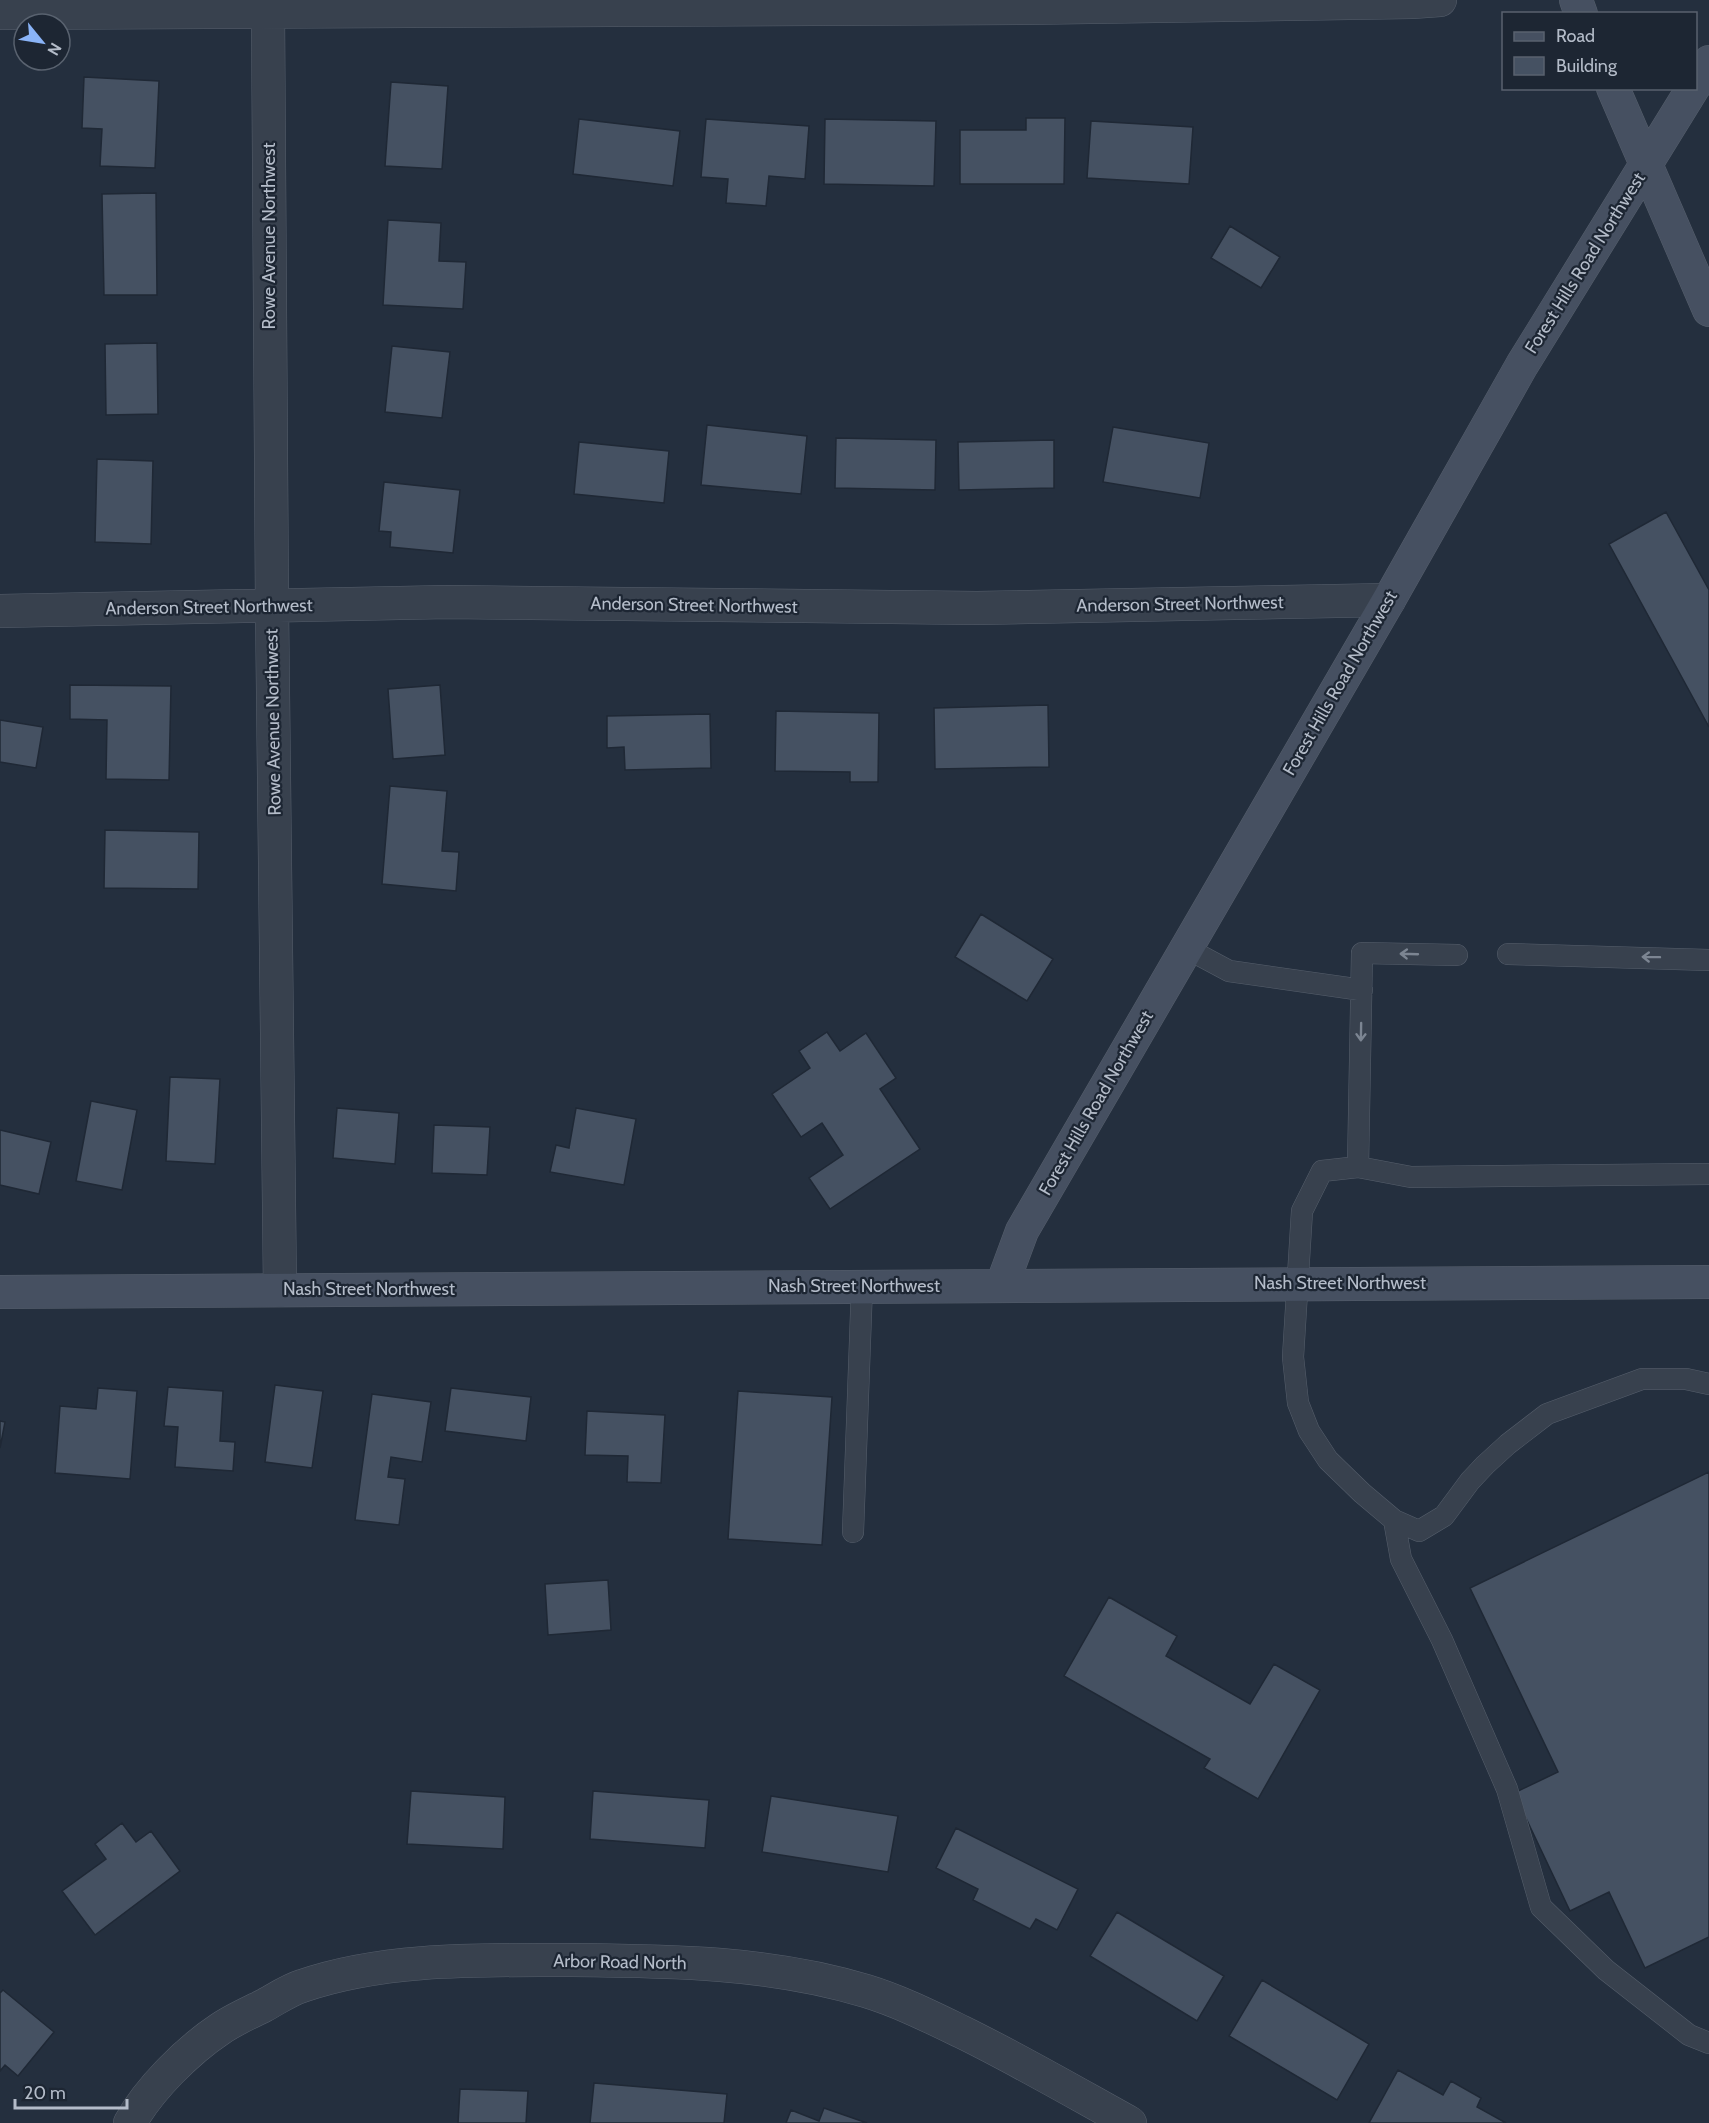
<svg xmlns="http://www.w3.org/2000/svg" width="1709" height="2123" viewBox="0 0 1709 2123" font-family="Cabin,sans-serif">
<rect width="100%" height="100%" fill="#242f3e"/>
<!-- building -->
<path fill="#455162" stroke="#1f2835" stroke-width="1.5" d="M 84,77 L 159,81 L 155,168 L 100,166 L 102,129 L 82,128 Z
M 391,82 L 448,86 L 442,169 L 385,166 Z
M 1026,118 L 1065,118 L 1064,184 L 960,184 L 960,130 L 1026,130 Z
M 579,119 L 680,131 L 673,186 L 573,174 Z
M 706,119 L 809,126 L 805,179 L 769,176 L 766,206 L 726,203 L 728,179 L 701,177 Z
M 825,119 L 936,121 L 934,186 L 824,184 Z
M 1091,121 L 1193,127 L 1189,184 L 1087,178 Z
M 156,193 L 157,295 L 104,295 L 102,194 Z
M 388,220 L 441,223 L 439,261 L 466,262 L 463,309 L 383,305 Z
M 1230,226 L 1280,257 L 1261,288 L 1211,258 Z
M 157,343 L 158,414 L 106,415 L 105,344 Z
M 392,346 L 450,352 L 442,418 L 385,412 Z
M 707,425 L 807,436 L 801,494 L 701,485 Z
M 1113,427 L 1209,443 L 1200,498 L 1103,482 Z
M 836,438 L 936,440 L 935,490 L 835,488 Z
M 1054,440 L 1054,488 L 959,490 L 958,442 Z
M 579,442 L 669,451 L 664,503 L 574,494 Z
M 97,459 L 153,461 L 151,544 L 95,542 Z
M 384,482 L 460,490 L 453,553 L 390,547 L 391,532 L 379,531 Z
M 1666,512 L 1709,590 L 1709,727 L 1609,544 Z
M 70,685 L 171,686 L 169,780 L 106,779 L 107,720 L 70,719 Z
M 440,685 L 445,755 L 393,759 L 388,689 Z
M 1048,705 L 1049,767 L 935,769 L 934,708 Z
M 776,711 L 879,713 L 878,782 L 850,782 L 850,772 L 775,771 Z
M 710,714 L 711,768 L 625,770 L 624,747 L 607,748 L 607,716 Z
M 0,720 L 43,727 L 36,768 L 0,762 Z
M 390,786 L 447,791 L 442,851 L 459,852 L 456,891 L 382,884 Z
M 105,830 L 199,832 L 198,889 L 104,888 Z
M 981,914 L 1053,959 L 1027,1001 L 955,957 Z
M 827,1032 L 840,1051 L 866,1033 L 896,1078 L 880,1089 L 920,1149 L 830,1209 L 809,1178 L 843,1155 L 822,1123 L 801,1137 L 772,1094 L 810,1068 L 799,1051 Z
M 170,1077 L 220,1079 L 215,1164 L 166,1161 Z
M 91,1101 L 137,1110 L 122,1190 L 76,1181 Z
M 337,1108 L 399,1113 L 395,1164 L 333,1158 Z
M 576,1108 L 636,1119 L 624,1185 L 550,1172 L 556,1145 L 569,1148 Z
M 434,1125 L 490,1127 L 487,1175 L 432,1173 Z
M 0,1130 L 51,1142 L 39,1194 L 0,1185 Z
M 275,1385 L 323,1391 L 312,1468 L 265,1462 Z
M 168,1387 L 223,1391 L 220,1441 L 235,1442 L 233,1471 L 175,1467 L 178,1427 L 164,1426 Z
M 98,1388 L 137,1391 L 130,1479 L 55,1473 L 60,1406 L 96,1409 Z
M 451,1388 L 531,1397 L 526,1441 L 445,1431 Z
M 738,1391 L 832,1397 L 822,1545 L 728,1539 Z
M 372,1394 L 431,1402 L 422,1462 L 391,1457 L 388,1477 L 405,1479 L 399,1525 L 355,1520 Z
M 587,1411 L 665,1415 L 661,1483 L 627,1482 L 628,1456 L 585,1455 Z
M 0,1421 L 5,1422 L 0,1448 Z
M 1709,1472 L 1709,1937 L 1645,1968 L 1609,1892 L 1570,1911 L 1514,1793 L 1558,1772 L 1470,1588 Z
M 608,1580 L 611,1630 L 548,1635 L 545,1584 Z
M 1109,1597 L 1177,1636 L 1166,1656 L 1250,1704 L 1274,1664 L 1320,1690 L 1258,1799 L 1204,1768 L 1210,1759 L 1064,1676 Z
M 411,1791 L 505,1797 L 503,1849 L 407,1844 Z
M 593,1791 L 709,1800 L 705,1848 L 590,1839 Z
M 771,1796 L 898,1816 L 888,1872 L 762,1852 Z
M 122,1823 L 136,1842 L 151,1831 L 180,1871 L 95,1935 L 62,1891 L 106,1859 L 95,1844 Z
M 956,1828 L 1078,1889 L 1057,1930 L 1036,1919 L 1030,1929 L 973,1900 L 978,1889 L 936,1868 Z
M 1117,1912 L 1224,1976 L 1197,2021 L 1090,1956 Z
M 1262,1980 L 1369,2044 L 1337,2100 L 1229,2036 Z
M 3,1990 L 54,2032 L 18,2076 L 5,2065 L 0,2071 L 0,1993 Z
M 1398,2070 L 1443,2095 L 1451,2081 L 1481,2098 L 1477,2107 L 1506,2123 L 1369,2123 Z
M 594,2083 L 727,2094 L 724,2123 L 590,2123 Z
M 460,2089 L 528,2091 L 526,2123 L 458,2123 Z
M 824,2108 L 867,2123 L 786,2123 L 791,2110 L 819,2121 Z"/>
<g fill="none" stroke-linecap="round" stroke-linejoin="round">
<!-- lane casing -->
<g stroke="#565f6c" stroke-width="22">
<path id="lane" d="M 1186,948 L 1229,971 L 1362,990
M 1508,954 L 1709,960
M 1358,1167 L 1362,953 L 1457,955
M 1709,1174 L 1411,1177 L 1358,1167 L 1322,1171 L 1302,1211 L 1293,1357 L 1298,1403 L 1309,1431 L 1328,1460 L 1362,1493 L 1394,1520 L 1419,1531 L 1444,1516 L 1470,1481 L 1485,1465 L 1508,1444 L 1547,1414 L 1642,1379 L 1686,1379 L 1709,1384
M 1394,1520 L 1401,1559 L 1442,1640 L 1507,1789 L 1541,1907 L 1606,1970 L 1689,2035 L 1709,2043
M 853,1532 L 862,1286"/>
</g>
<!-- street casing -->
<g stroke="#565f6c" stroke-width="34">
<path id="street" d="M 268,11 L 272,607 L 280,1290
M 0,13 L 1023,8 L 1412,2 L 1440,0
M 0,611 L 448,602 L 977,608 L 1389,600
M 130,2123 C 149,2089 187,2051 220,2029 C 233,2020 249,2013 263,2006 C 276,1999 289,1990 302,1986 C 383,1958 478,1960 562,1960 C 665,1961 768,1961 866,1991 C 899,2001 931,2017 962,2032 C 1019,2060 1074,2092 1130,2123"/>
</g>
<!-- secondary casing -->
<g stroke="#565f6c" stroke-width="34">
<path id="secondary" d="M 1576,0 L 1581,14
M 1696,84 L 1709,62
M 1613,88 L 1709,310
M 1002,1285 L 1022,1231 L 1389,600 L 1522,365 L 1693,88
M 0,1292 L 1709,1282"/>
</g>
<!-- lane -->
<use href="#lane" stroke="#38414e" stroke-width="21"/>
<!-- street -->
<use href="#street" stroke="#38414e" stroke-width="33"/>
<!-- secondary -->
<use href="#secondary" stroke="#465061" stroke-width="33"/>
</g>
<!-- one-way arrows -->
<defs><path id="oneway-shaft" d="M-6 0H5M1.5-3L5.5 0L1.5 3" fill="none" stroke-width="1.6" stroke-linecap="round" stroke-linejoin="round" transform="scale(1.5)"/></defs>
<g stroke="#7c8592">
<use href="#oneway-shaft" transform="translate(1409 954) rotate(-178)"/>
<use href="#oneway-shaft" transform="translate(1651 957) rotate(-179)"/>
<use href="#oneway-shaft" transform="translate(1361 1032) rotate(91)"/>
</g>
<g text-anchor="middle" stroke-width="4.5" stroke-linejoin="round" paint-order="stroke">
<!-- street labels -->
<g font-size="18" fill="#b4bcc9" stroke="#1d2633">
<text transform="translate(269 236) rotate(-90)" y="6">Rowe Avenue Northwest</text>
<text transform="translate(1585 263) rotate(-58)" y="6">Forest Hills Road Northwest</text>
<text transform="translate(1180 604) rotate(-1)" y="6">Anderson Street Northwest</text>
<text transform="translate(694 605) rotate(1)" y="6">Anderson Street Northwest</text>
<text transform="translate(209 607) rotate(-1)" y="6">Anderson Street Northwest</text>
<text transform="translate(1340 683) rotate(-60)" y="6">Forest Hills Road Northwest</text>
<text transform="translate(273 722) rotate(-91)" y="6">Rowe Avenue Northwest</text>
<text transform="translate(1096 1103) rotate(-60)" y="6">Forest Hills Road Northwest</text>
<text x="1340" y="1289">Nash Street Northwest</text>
<text x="854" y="1292">Nash Street Northwest</text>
<text x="369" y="1295">Nash Street Northwest</text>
<text transform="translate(620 1962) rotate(1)" y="6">Arbor Road North</text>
</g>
</g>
<!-- legend -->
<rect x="1502" y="12" width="195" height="78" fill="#1d2633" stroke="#59626f" stroke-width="1.5"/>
<rect x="1514" y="32" width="30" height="9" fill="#465061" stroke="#59626f" stroke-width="1.5"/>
<text x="1556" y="42" font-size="18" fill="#b4bcc9">Road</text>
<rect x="1514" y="57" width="30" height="18" fill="#455162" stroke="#59626f" stroke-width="1.5"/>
<text x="1556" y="72" font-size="18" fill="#b4bcc9">Building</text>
<!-- north arrow -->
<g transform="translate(42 42) rotate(120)"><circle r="28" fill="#1d2633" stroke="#59626f" stroke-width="1.5"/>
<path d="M0-4.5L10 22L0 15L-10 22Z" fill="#8ab4f8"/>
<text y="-9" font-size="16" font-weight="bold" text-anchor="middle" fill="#b4bcc9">N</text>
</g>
<!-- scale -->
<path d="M15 2099v9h112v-9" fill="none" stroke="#b4bcc9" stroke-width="3"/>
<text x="24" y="2099" font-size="18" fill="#b4bcc9" stroke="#1d2633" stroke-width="4.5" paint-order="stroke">20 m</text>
</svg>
